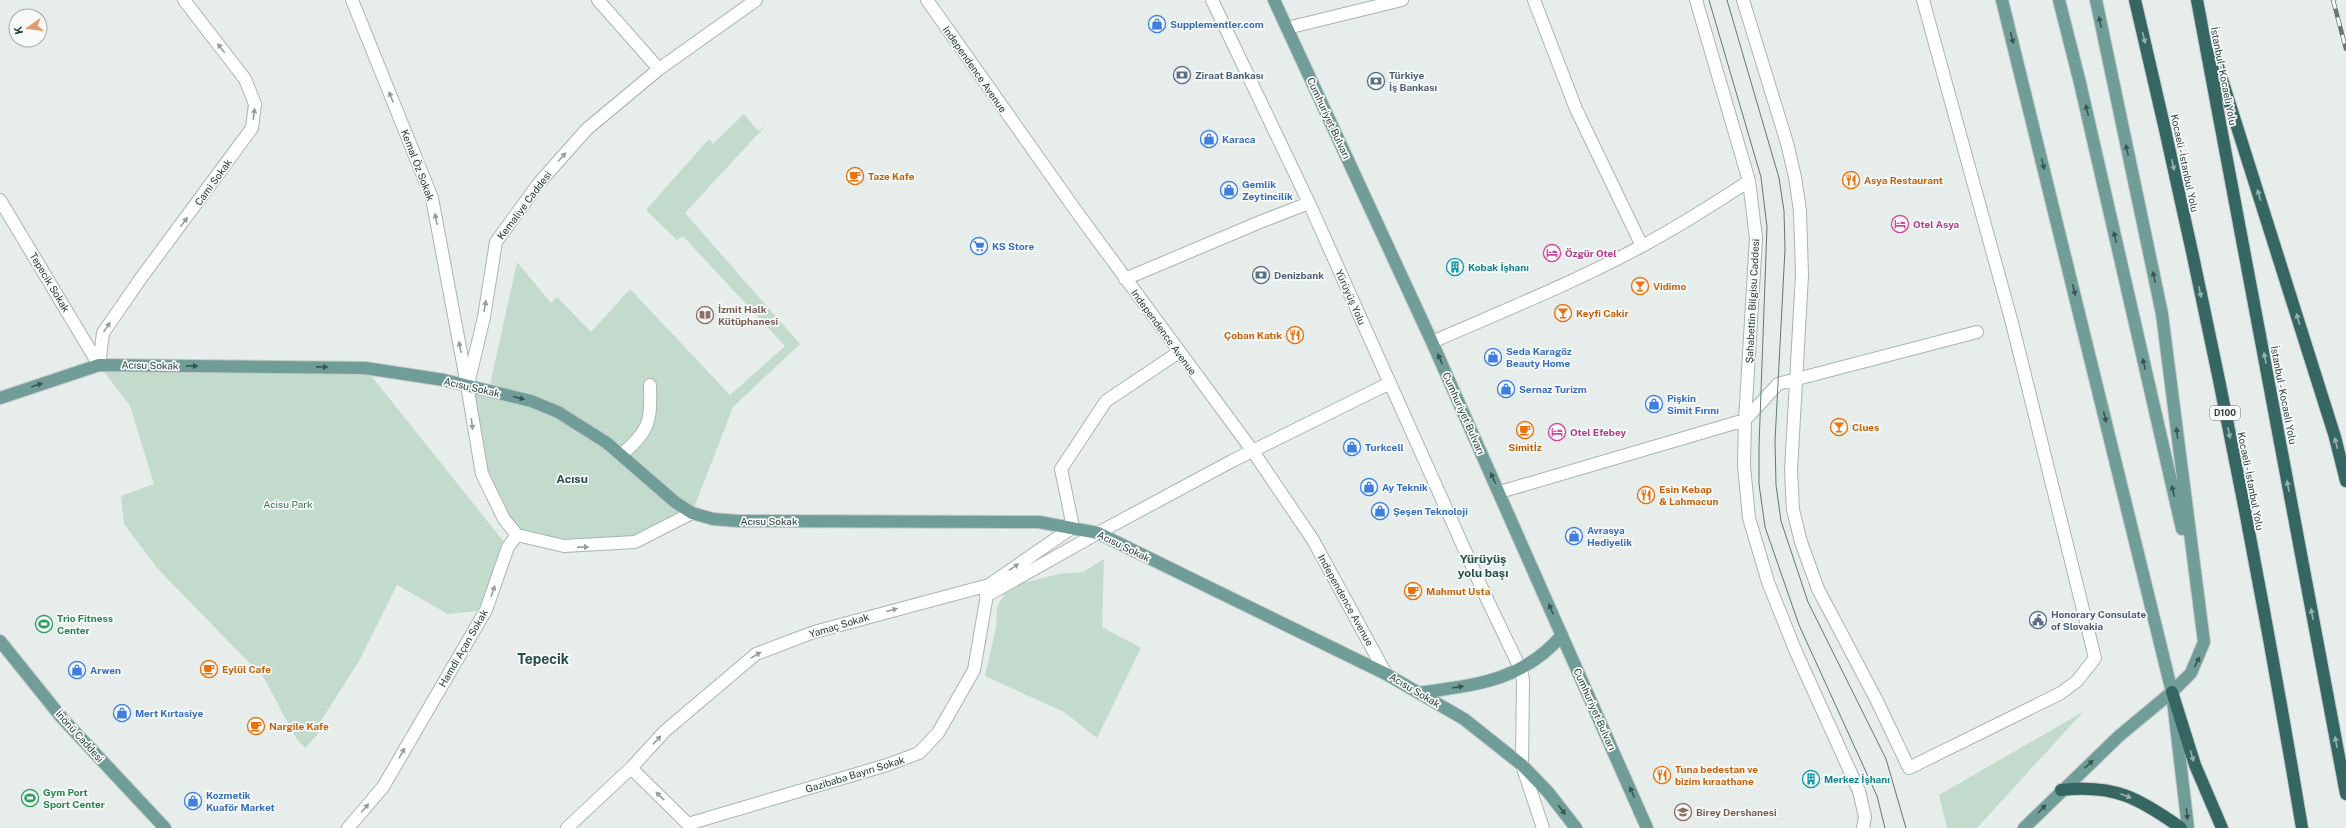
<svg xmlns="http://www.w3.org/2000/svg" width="2346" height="828" viewBox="0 0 2346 828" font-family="'Public Sans',sans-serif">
<rect width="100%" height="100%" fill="#e6edeb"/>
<!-- green -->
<path fill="#c2dbcc" d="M 744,114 L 758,131 L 766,125 L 685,213 L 800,344 L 733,407 L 692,513 L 635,542 L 585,547 L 517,535 L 493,497 L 467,385 L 489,390 L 517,262 L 551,303 L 557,297 L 591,332 L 630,289 L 730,395 L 785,346 L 683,236 L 677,240 L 646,210 L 709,139 L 713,144 Z
M 99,365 L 365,368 L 508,547 L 486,610 L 448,614 L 397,585 L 359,661 L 317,727 L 318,734 L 305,748 L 296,738 L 264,678 L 158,569 L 124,524 L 121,496 L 154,484 L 130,406 Z
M 1104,559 L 1102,627 L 1141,648 L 1097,738 L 1064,712 L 985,676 L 996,628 L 997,607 L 1005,593 L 1023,583 L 1059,574 L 1083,572 Z
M 2083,712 L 1977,828 L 1947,828 L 1939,795 Z"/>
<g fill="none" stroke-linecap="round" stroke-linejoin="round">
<!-- lane casing -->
<g stroke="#a9b5b2" stroke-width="14">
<path id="lane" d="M 621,455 C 650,430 651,422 650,385"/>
</g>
<!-- street casing -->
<g stroke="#a9b5b2" stroke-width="14">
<path id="street" d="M 352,0 L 432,198 L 467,385 L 482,474 L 504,519 L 517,535
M 598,0 L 659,69
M 927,0 L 1079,215 L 1252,450 L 1313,540 L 1386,674
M 1212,0 L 1309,203 L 1485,595 L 1521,670 L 1523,680 L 1522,765 L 1543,828
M 1534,0 L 1576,109 L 1642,246
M 1696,0 L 1749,181 L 1756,238 L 1745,420 L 1744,466 L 1749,518 L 1768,582 L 1796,652 L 1859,791 L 1865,817 L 1863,828
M 1743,0 L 1787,143 L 1795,177 L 1800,211 L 1802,275 L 1791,470 L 1793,510 L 1801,542 L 1818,589 L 1876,699 L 1909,768 L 2061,693 L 2077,681 L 2095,658 L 2012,323 L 1923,0
M 1287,28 L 1402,0
M 0,200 L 99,365
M 1125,279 L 1260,222 L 1309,203
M 1432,342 C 1503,311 1575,282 1642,246 C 1679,226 1714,204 1749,181
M 99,365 L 103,333 L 141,278 L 252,128 L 255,104 L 245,79 L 184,0
M 469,380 L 484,317 L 496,242 L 539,183 L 587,129 L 659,69 L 756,0
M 1500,492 L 1745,420 L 1778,384 L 1977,332
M 986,596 L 1098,533 L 1232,461 L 1390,383
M 631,768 L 692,828
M 688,824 L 887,765 L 919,753 L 938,733 L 974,670 L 988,589
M 348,828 L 383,787 L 486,610 L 508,547 L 517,535 L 564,546 L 635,542 L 692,513
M 567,828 L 631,768 L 665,731 L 756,654 L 814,632 L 989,585 L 1073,527 L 1061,469 L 1106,401 L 1179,352"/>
</g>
<!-- primary casing -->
<g stroke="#c3c9c8" stroke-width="14">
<path id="primary" d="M 1274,0 L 1432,342 L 1647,828
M 2002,0 L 2172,692 L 2188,828
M 2059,0 L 2080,83 L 2182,529
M 0,398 L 99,365 L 365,368 L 444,380 L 531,401 L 558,412 L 607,443 L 675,502 L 692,513 L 713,519 L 738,521 L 1039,522 L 1098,533 L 1386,674 L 1464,719 L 1522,765 L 1548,792 L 1576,828
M 0,641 L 62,718 L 165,828
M 1419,693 C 1475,685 1523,681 1562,635
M 2024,828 L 2119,736 L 2172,692 L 2191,673 L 2204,642 L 2162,314 L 2096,0"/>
</g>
<!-- highway casing -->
<g stroke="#c3c9c8" stroke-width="14">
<path id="highway" d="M 2135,0 C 2200,274 2256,550 2302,828
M 2197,0 L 2346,794
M 2214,54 L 2335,437 L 2346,481
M 2172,692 L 2195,765 L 2222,828
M 2061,790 C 2114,784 2139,798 2181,828"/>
</g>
<!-- lane -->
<use href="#lane" stroke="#fff" stroke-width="12"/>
<!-- street -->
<use href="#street" stroke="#fff" stroke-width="12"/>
<!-- primary -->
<use href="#primary" stroke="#709d97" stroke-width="12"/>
<!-- highway -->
<use href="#highway" stroke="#366662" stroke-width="12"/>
<!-- tram -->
<path stroke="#627875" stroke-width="1" d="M 1709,0 L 1761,177 L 1767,227 L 1759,446 L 1759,484 L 1765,527 L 1799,625 L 1877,796 L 1885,828
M 1727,0 L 1779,178 L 1784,211 L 1785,249 L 1775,441 L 1776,485 L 1781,521 L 1808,602 L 1886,759 L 1906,828"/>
<!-- rail casing -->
<g stroke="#627875" stroke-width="4.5">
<path id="rail" d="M 2333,0 L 2346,49"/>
</g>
<!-- rail -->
<use href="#rail" stroke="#f7faf9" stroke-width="3" stroke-dasharray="9" stroke-linecap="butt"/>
</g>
<!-- one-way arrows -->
<defs><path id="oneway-solid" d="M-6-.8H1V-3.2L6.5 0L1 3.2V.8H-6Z"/></defs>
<g fill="#395551">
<use href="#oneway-solid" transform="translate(2100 22) rotate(-102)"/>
<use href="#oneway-solid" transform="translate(2012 38) rotate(76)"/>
<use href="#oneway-solid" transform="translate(2087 110) rotate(-103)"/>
<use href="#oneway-solid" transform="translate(2127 150) rotate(-102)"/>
<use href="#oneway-solid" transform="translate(2043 164) rotate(76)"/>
<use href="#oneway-solid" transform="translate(2115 237) rotate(-103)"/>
<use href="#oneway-solid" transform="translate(2154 277) rotate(-102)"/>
<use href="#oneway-solid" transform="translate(2074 290) rotate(76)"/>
<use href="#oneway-solid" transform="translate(1440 359) rotate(-114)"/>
<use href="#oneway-solid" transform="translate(2144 364) rotate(-103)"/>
<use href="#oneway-solid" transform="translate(192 366) rotate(1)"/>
<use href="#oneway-solid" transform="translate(322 367) rotate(1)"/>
<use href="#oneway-solid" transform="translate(37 385) rotate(-19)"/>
<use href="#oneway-solid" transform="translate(519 398) rotate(14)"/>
<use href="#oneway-solid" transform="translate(2105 417) rotate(76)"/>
<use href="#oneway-solid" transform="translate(2177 433) rotate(-97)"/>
<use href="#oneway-solid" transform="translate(1493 478) rotate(-114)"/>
<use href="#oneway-solid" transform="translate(2173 491) rotate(-103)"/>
<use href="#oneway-solid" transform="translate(1551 609) rotate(-113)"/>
<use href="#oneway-solid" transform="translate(2197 662) rotate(-64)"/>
<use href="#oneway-solid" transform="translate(1458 687) rotate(-9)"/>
<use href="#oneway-solid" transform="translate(2089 764) rotate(-43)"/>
<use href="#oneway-solid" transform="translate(1632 792) rotate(-114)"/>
<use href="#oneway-solid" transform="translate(2042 809) rotate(-46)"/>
<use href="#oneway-solid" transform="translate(1562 810) rotate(53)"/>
<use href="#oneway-solid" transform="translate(2187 814) rotate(83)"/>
</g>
<g fill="#96b0ae">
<use href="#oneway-solid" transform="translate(2144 38) rotate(77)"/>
<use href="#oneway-solid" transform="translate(2173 165) rotate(78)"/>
<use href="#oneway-solid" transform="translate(2259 195) rotate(-107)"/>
<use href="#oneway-solid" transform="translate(2200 292) rotate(78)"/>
<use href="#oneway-solid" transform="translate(2298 319) rotate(-107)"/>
<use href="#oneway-solid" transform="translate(2265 358) rotate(-101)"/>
<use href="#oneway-solid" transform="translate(2229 433) rotate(79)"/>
<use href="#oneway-solid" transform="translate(2336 443) rotate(-104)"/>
<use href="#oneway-solid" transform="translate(2288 486) rotate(-101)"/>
<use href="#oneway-solid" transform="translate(2312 614) rotate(-101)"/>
<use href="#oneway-solid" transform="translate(2336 742) rotate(-101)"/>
<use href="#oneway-solid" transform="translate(2192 756) rotate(73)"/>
<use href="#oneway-solid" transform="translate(2126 796) rotate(21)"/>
</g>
<g fill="#939e9c">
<use href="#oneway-solid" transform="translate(221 48) rotate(-128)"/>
<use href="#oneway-solid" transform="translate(391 97) rotate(-112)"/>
<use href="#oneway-solid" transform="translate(254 114) rotate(-83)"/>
<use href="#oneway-solid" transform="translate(562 157) rotate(-48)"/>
<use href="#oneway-solid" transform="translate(436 219) rotate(-101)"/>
<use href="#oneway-solid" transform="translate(184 222) rotate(-53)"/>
<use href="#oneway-solid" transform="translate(485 306) rotate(-80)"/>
<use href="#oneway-solid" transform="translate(107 327) rotate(-56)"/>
<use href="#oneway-solid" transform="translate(460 347) rotate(-101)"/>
<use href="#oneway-solid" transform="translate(472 424) rotate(83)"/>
<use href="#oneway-solid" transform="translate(583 547) rotate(-1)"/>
<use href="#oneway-solid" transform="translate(1014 567) rotate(-35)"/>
<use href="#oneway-solid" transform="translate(493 591) rotate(-71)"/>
<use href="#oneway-solid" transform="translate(892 610) rotate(-15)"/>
<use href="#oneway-solid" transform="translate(756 655) rotate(-31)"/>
<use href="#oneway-solid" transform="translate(657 740) rotate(-47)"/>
<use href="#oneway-solid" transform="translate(402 753) rotate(-60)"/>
<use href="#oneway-solid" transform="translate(660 796) rotate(-136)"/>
<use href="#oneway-solid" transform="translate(365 808) rotate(-50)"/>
</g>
<!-- icons -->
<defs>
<g id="shop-ring" transform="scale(0.9)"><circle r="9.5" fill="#f7faf9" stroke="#3f7fe0" stroke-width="1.5"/><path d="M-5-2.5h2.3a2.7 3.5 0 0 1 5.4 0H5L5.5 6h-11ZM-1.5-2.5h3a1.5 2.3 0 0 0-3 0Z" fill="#3f7fe0"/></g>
<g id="bank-ring" transform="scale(0.9)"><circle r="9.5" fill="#f7faf9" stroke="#5c6f8a" stroke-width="1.5"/><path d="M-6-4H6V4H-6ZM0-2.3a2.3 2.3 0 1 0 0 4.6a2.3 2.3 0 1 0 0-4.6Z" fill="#5c6f8a"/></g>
<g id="cafe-ring" transform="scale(0.9)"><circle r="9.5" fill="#f7faf9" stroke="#e8710a" stroke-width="1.5"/><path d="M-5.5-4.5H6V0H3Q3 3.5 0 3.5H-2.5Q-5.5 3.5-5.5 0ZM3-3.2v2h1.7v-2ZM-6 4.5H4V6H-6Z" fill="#e8710a"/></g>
<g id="restaurant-ring" transform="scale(0.9)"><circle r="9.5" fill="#f7faf9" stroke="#e8710a" stroke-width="1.5"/><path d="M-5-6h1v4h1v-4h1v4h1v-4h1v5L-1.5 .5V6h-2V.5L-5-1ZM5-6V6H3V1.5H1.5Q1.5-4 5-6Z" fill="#e8710a"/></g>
<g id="hotel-ring" transform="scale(0.9)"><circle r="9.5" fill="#f7faf9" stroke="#d1479c" stroke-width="1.5"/><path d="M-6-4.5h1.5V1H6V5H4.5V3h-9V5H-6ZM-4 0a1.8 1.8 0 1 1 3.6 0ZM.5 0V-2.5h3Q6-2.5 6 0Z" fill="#d1479c"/></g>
<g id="supermarket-ring" transform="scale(0.9)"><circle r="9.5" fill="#f7faf9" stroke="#3f7fe0" stroke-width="1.5"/><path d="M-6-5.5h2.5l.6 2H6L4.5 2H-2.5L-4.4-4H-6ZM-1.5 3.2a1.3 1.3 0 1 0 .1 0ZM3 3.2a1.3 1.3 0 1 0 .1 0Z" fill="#3f7fe0"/></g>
<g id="building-ring" transform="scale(0.9)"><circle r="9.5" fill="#f7faf9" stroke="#0f9aa8" stroke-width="1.5"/><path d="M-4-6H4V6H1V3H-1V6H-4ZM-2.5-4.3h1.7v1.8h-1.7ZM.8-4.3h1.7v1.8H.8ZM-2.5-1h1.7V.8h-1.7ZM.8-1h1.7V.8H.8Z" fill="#0f9aa8"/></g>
<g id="bar-ring" transform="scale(0.9)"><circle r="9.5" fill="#f7faf9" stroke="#e8710a" stroke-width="1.5"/><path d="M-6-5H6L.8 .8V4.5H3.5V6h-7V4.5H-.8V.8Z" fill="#e8710a"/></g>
<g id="library-ring" transform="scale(0.9)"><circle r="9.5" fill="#f7faf9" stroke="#8d6e63" stroke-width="1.5"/><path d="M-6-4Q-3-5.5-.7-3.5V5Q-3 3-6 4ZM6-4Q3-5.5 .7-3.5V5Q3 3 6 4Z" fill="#8d6e63"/></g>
<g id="civic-ring" transform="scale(0.9)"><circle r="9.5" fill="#f7faf9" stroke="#5c6f8a" stroke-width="1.5"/><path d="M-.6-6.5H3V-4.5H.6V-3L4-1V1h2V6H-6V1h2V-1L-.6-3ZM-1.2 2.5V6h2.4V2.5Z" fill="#5c6f8a"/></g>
<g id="stadium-ring" transform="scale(0.9)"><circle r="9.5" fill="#f7faf9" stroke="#2e9e5b" stroke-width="1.5"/><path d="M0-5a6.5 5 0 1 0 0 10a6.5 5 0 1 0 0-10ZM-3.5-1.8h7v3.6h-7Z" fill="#2e9e5b"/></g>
<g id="school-ring" transform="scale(0.9)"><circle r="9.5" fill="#f7faf9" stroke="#8d6e63" stroke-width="1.5"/><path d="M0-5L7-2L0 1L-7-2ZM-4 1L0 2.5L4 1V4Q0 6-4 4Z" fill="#8d6e63"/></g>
</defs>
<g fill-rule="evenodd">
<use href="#shop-ring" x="1157" y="24"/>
<use href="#bank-ring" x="1182" y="75"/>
<use href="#bank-ring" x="1376" y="81"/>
<use href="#shop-ring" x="1209" y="139"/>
<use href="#cafe-ring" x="855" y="176"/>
<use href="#restaurant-ring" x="1851" y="180"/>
<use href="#shop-ring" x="1229" y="190"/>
<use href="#hotel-ring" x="1900" y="224"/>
<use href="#supermarket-ring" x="979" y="246"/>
<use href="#hotel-ring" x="1552" y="253"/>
<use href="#building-ring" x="1455" y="267"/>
<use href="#bank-ring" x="1261" y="275"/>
<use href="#bar-ring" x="1640" y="286"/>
<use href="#bar-ring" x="1563" y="313"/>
<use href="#library-ring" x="705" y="315"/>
<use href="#restaurant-ring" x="1295" y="335"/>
<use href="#shop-ring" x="1493" y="357"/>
<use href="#shop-ring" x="1506" y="389"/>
<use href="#shop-ring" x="1654" y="404"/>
<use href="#bar-ring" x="1839" y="427"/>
<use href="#cafe-ring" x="1525" y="430"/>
<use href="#hotel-ring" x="1557" y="432"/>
<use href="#shop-ring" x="1352" y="447"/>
<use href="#shop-ring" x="1369" y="487"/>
<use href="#restaurant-ring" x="1646" y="495"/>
<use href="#shop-ring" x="1380" y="511"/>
<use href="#shop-ring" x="1574" y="536"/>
<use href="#cafe-ring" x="1413" y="591"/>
<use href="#civic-ring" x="2038" y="620"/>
<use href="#stadium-ring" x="44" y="624"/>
<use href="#cafe-ring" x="209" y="669"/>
<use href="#shop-ring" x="77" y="670"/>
<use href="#shop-ring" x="122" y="713"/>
<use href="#cafe-ring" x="256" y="726"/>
<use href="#restaurant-ring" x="1662" y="775"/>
<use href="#building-ring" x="1811" y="779"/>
<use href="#stadium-ring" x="30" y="798"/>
<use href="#shop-ring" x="193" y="801"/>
<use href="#school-ring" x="1683" y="812"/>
</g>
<g text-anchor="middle" stroke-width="3.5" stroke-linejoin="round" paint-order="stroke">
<!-- shield labels -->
<rect fill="#f7faf9" stroke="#657673" stroke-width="1" x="2210" y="406" width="30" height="14" rx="3"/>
<g font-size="9" font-weight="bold" fill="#273d3a">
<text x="2225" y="416">D100</text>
</g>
<!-- shop labels -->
<g font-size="10" font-weight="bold" fill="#366cbe" stroke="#f7faf9" text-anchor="start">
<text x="1170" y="28">Supplementler.com</text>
<text x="1222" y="143">Karaca</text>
<text x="1242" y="188">Gemlik<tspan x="1242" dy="12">Zeytincilik</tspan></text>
<text x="992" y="250">KS Store</text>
<text x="1506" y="355">Seda Karagöz<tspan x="1506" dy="12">Beauty Home</tspan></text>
<text x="1519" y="393">Sernaz Turizm</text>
<text x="1667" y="402">Pişkin<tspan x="1667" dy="12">Simit Fırını</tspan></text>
<text x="1365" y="451">Turkcell</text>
<text x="1382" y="491">Ay Teknik</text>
<text x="1393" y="515">Şeşen Teknoloji</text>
<text x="1587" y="534">Avrasya<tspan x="1587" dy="12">Hediyelik</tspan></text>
<text x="90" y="674">Arwen</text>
<text x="135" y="717">Mert Kırtasiye</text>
<text x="206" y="799">Kozmetik<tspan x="206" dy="12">Kuaför Market</tspan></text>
</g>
<!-- street labels -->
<g font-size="10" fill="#273d3a" stroke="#f7faf9">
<text transform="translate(975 69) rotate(55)" y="4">Independence Avenue</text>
<text transform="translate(2224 76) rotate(79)" y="4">İstanbul - Kocaeli Yolu</text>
<text transform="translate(1329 118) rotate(65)" y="4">Cumhuriyet Bulvarı</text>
<text transform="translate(2185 163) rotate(78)" y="4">Kocaeli - İstanbul Yolu</text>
<text transform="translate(418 165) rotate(69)" y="4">Kemal Öz Sokak</text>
<text transform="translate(213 182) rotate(-54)" y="4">Cami Sokak</text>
<text transform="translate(524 205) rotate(-53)" y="4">Kemaliye Caddesi</text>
<text transform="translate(50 282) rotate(59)" y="4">Tepecik Sokak</text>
<text transform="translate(1351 297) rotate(66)" y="4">Yürüyüş Yolu</text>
<text transform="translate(1752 301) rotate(-87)" y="4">Şahabettin Bilgisu Caddesi</text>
<text transform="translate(1164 332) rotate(54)" y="4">Independence Avenue</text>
<text transform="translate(150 365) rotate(1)" y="4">Acısu Sokak</text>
<text transform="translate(472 387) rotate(13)" y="4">Acısu Sokak</text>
<text transform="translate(2284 395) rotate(79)" y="4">İstanbul - Kocaeli Yolu</text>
<text transform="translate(1464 413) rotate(66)" y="4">Cumhuriyet Bulvarı</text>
<text transform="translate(2251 481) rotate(79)" y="4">Kocaeli - İstanbul Yolu</text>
<text x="769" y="525">Acısu Sokak</text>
<text transform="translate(1124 546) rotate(26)" y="4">Acısu Sokak</text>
<text transform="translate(1346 600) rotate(61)" y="4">Independence Avenue</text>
<text transform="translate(839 625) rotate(-17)" y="4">Yamaç Sokak</text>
<text transform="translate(463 648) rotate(-60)" y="4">Hamdi Açan Sokak</text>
<text transform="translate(1415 690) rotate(31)" y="4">Acısu Sokak</text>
<text transform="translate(1595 709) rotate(66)" y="4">Cumhuriyet Bulvarı</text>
<text transform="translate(80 736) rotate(48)" y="4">İnönü Caddesi</text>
<text transform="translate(855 774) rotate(-17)" y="4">Gazibaba Bayırı Sokak</text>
</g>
<!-- service labels -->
<g font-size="10" font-weight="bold" fill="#4e5e75" stroke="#f7faf9" text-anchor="start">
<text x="1195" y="79">Ziraat Bankası</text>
<text x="1389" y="79">Türkiye<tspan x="1389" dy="12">İş Bankası</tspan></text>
<text x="1274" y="279">Denizbank</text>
<text x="2051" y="618">Honorary Consulate<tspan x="2051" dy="12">of Slovakia</tspan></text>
</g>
<!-- food labels -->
<g font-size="10" font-weight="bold" fill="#c56008" stroke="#f7faf9" text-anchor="start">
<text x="868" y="180">Taze Kafe</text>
<text x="1864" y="184">Asya Restaurant</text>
<text x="1653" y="290">Vidimo</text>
<text x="1576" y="317">Keyfi Cakir</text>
<text x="1282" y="339" text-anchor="end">Çoban Katık</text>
<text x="1852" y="431">Clues</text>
<text x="1525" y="451" text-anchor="middle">Simitİz</text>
<text x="1659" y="493">Esin Kebap<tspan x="1659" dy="12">&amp; Lahmacun</tspan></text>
<text x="1426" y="595">Mahmut Usta</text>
<text x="222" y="673">Eylül Cafe</text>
<text x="269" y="730">Nargile Kafe</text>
<text x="1675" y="773">Tuna bedestan ve<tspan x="1675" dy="12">bizim kıraathane</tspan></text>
</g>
<!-- hotel labels -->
<g font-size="10" font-weight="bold" fill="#b23c85" stroke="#f7faf9" text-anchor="start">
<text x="1913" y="228">Otel Asya</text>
<text x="1565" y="257">Özgür Otel</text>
<text x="1570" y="436">Otel Efebey</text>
</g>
<!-- culture labels -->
<g font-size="10" font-weight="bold" fill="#0d838f" stroke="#f7faf9" text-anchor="start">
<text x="1468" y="271">Kobak İşhanı</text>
<text x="1824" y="783">Merkez İşhanı</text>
</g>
<!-- education labels -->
<g font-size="10" font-weight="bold" fill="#785e54" stroke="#f7faf9" text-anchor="start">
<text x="718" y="313">İzmit Halk<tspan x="718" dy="12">Kütüphanesi</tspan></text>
<text x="1696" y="816">Birey Dershanesi</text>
</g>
<!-- park labels -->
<g font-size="10" fill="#366f53" stroke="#f7faf9">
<text x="288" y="508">Acisu Park</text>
</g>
<!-- leisure labels -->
<g font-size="10" font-weight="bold" fill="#27864d" stroke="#f7faf9" text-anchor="start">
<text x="57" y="622">Trio Fitness<tspan x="57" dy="12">Center</tspan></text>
<text x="43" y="796">Gym Port<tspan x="43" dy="12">Sport Center</tspan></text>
</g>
<!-- quarter labels -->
<g font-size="12" font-weight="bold" fill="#254d48" stroke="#f7faf9">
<text x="572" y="483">Acısu</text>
<text x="1483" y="563">Yürüyüş<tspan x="1483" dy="14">yolu başı</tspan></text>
</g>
<!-- district labels -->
<g font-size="14" font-weight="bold" fill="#254d48" stroke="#f7faf9">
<text x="543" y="664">Tepecik</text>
</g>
</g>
<!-- north arrow -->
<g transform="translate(28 28) rotate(256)"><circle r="19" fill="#f7faf9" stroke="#a4aead"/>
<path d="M0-3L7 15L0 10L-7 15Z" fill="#e19970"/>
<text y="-6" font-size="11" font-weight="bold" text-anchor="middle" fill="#273d3a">K</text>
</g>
</svg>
